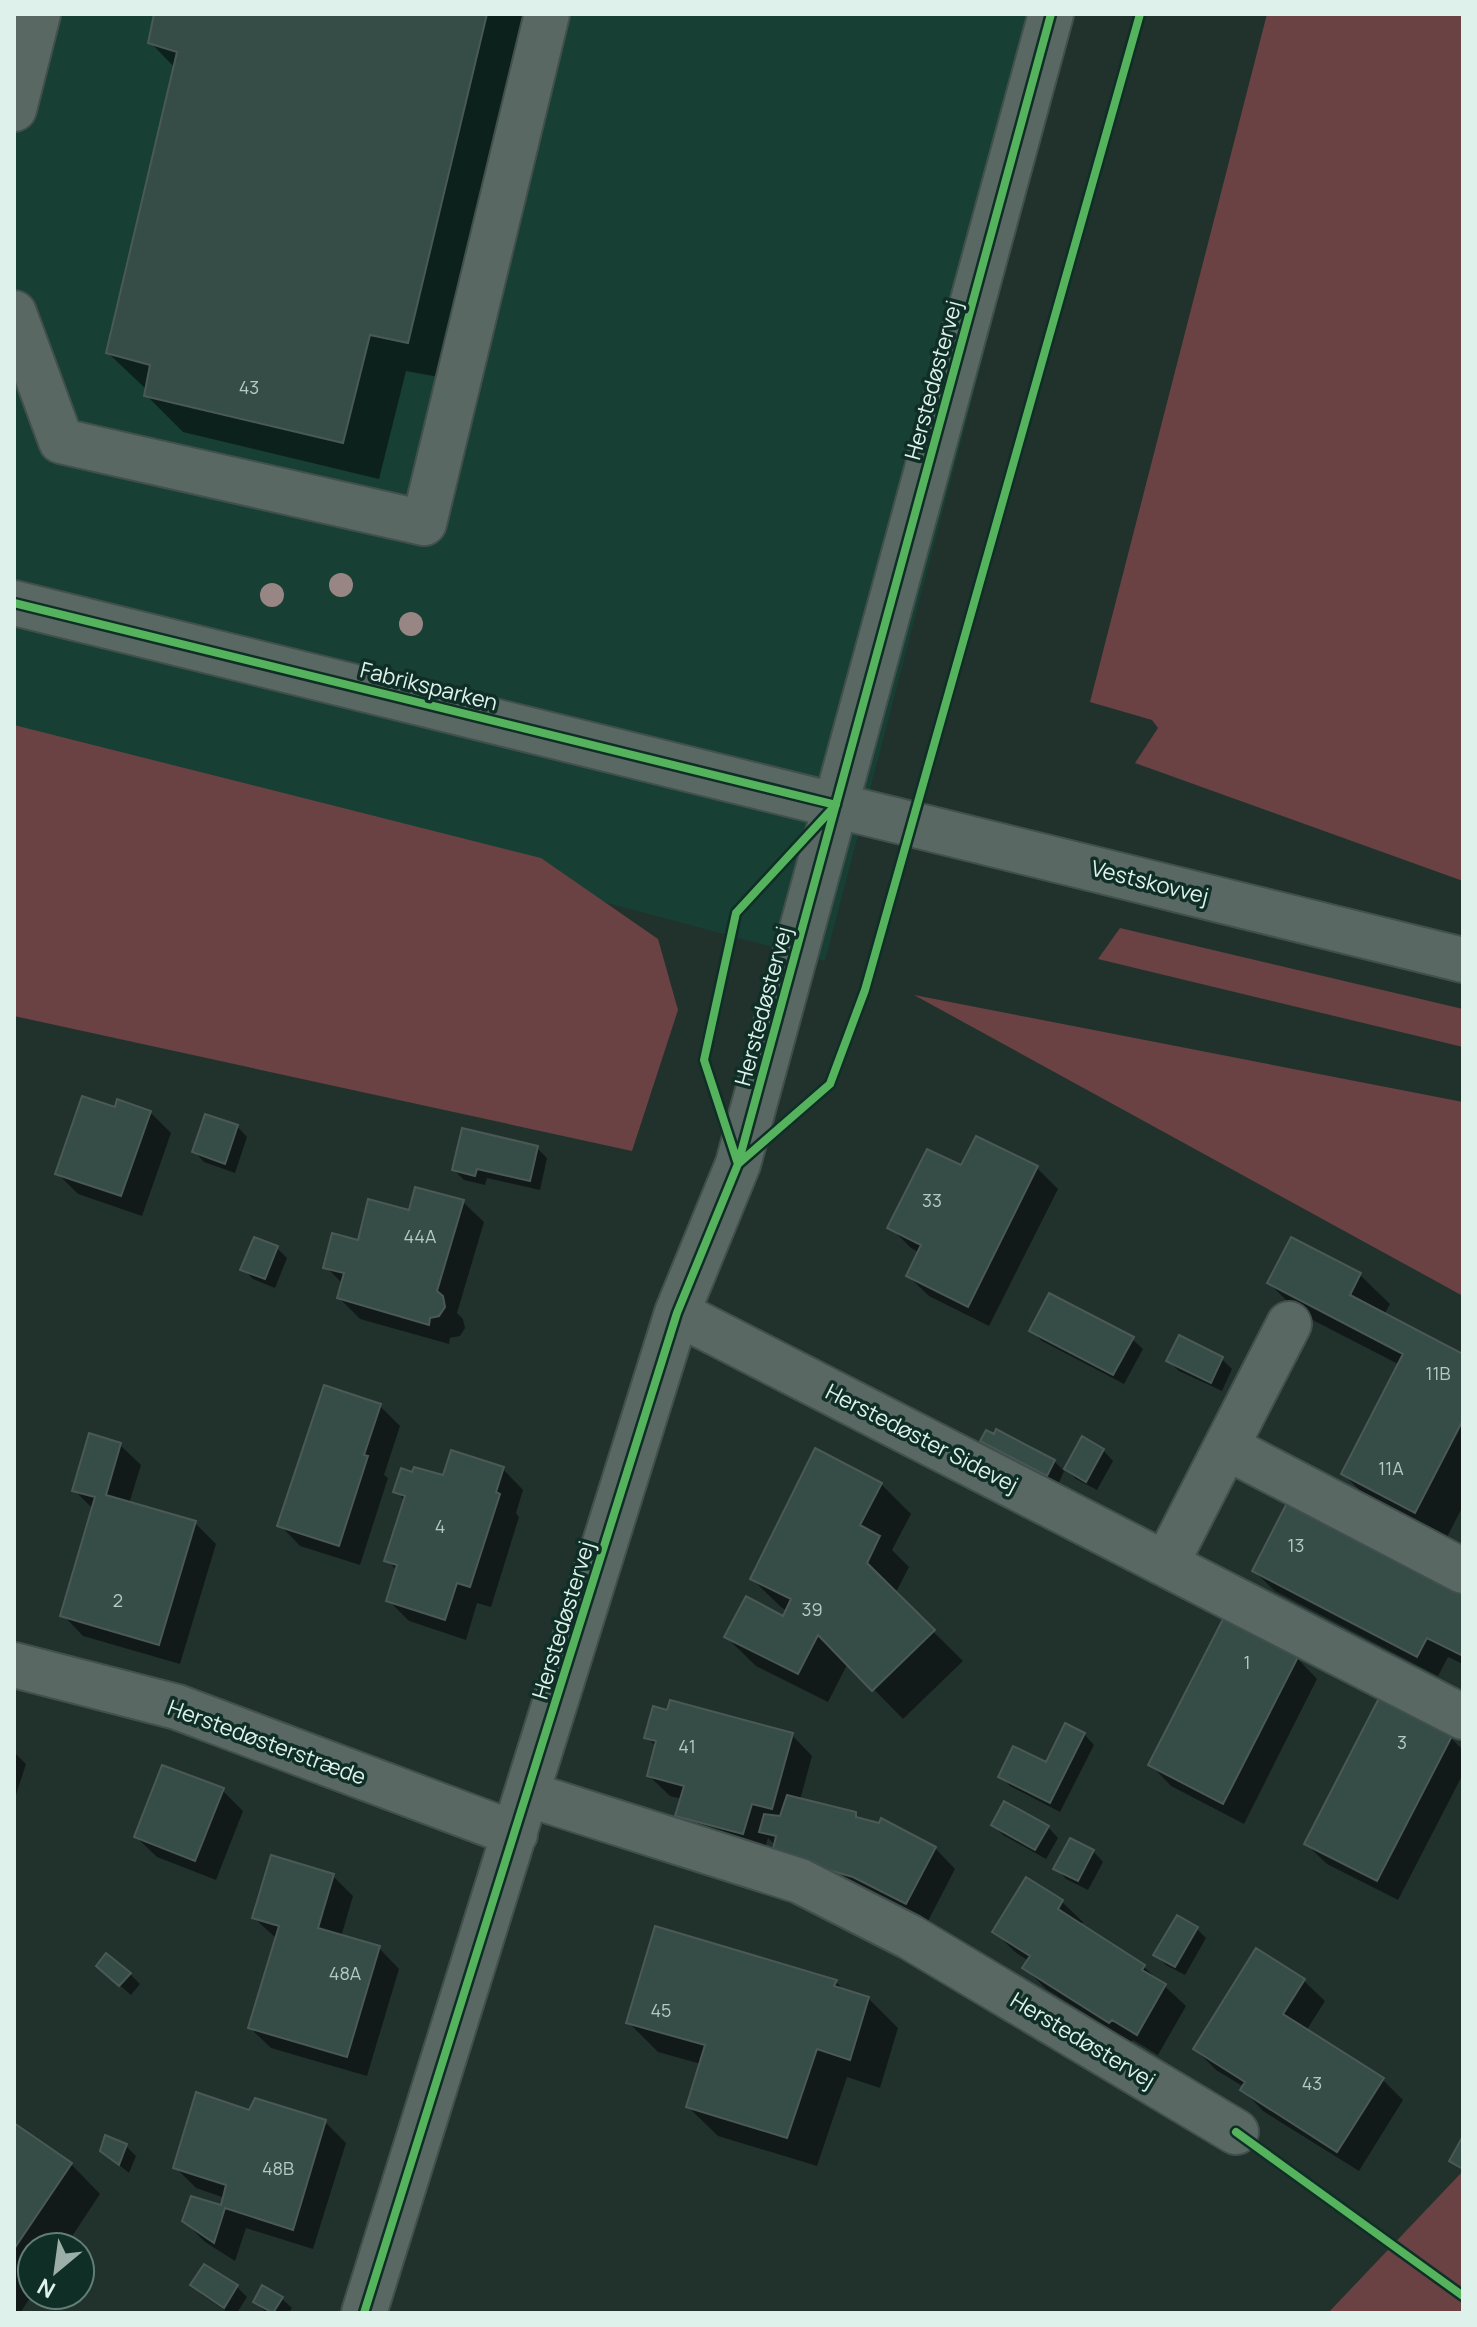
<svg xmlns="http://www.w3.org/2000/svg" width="1477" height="2327" viewBox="0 0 1477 2327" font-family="Manrope,sans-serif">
<rect width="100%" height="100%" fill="#21322d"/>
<!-- built -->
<path fill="#173f34" d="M 14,14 L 1073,14 L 825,961 L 14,745 Z"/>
<!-- green -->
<path fill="#6b4243" d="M 1267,14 L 1463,14 L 1463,881 L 1135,763 L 1158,728 L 1152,720 L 1090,702 Z
M 14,725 L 541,858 L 658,939 L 678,1010 L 632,1151 L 14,1016 Z
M 1120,928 L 1463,1009 L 1463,1047 L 1098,959 Z
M 914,995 L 1463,1102 L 1463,1296 Z
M 1463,2171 L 1463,2313 L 1328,2313 Z"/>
<!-- shadow -->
<path fill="#0007" d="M 156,14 L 532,14 L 444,378 L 406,371 L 379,479 L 183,432 L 146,395 L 147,390 L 108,353 L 175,68 L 150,42 Z
M 116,1109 L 150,1112 L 171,1133 L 142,1216 L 78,1194 L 57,1173 Z
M 237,1126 L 247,1137 L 235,1173 L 204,1162 L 194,1151 Z
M 537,1148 L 547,1158 L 540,1190 L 487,1178 L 485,1185 L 464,1180 L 454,1170 Z
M 962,1168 L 1037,1168 L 1058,1189 L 989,1326 L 929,1296 L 908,1276 L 920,1253 L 911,1248 L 890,1227 Z
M 463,1202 L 484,1222 L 457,1313 L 463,1319 L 465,1328 L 460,1336 L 450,1338 L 449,1344 L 360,1319 L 339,1298 L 343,1284 L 326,1267 L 411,1212 Z
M 255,1239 L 277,1248 L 287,1258 L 275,1288 L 253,1279 L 243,1269 Z
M 1292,1239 L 1360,1275 L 1390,1304 L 1384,1315 L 1463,1356 L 1463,1506 L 1445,1541 L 1373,1503 L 1343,1474 L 1400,1365 L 1299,1313 L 1269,1283 Z
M 1031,1330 L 1132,1339 L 1143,1349 L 1124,1384 L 1042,1341 Z
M 1222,1359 L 1232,1369 L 1222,1391 L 1179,1371 L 1168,1361 Z
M 379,1405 L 400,1426 L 384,1475 L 388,1478 L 360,1565 L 300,1546 L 280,1525 Z
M 983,1441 L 1054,1461 L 1064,1471 L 1058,1485 L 993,1451 Z
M 120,1445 L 141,1465 L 129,1504 L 195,1523 L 216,1544 L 180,1664 L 83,1636 L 63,1615 L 94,1510 L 74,1490 Z
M 1103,1450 L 1113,1461 L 1097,1490 L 1076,1479 L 1066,1469 Z
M 503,1469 L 523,1490 L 516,1513 L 519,1517 L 491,1607 L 477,1603 L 466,1640 L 409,1621 L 388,1600 L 397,1571 L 387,1560 L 405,1501 L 396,1491 L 444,1478 Z
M 881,1484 L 911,1514 L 892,1550 L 909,1567 L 895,1594 L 963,1661 L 903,1719 L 848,1663 L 828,1702 L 756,1666 L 726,1637 L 784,1619 L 788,1611 L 782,1608 L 752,1579 Z
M 1254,1571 L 1463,1592 L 1463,1664 L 1448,1657 L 1438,1676 L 1275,1591 Z
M 1297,1658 L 1317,1679 L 1244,1824 L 1171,1786 L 1151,1765 Z
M 1084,1734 L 1094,1745 L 1060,1812 L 1010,1786 L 1000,1776 L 1047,1764 Z
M 792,1735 L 812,1756 L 800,1800 L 855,1814 L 861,1820 L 880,1825 L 935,1848 L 955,1869 L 927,1923 L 776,1846 L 768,1838 L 763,1854 L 698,1836 L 677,1816 L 682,1799 L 670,1796 L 649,1776 L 657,1748 L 647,1737 Z
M 1451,1738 L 1463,1750 L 1463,1774 L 1398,1900 L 1327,1864 L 1306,1844 Z
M 14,1752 L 26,1764 L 14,1801 Z
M 222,1790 L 243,1811 L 216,1880 L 157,1857 L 136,1837 Z
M 993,1825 L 1048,1827 L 1058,1838 L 1046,1859 L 1003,1835 Z
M 1093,1851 L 1103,1862 L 1088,1890 L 1066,1879 L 1056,1868 Z
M 333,1876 L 353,1896 L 341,1937 L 379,1948 L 399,1969 L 367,2076 L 271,2048 L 250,2028 L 277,1939 L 254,1918 Z
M 1062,1902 L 1083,1922 L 1080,1926 L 1144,1967 L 1186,2006 L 1158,2055 L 1133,2040 L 1131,2042 L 1046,1989 L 1025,1968 L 1029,1961 L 1015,1952 L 994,1931 Z
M 1196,1928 L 1206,1938 L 1185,1975 L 1166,1965 L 1156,1955 Z
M 1257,1951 L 1304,1981 L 1325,2001 L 1306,2031 L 1382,2079 L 1403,2100 L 1359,2171 L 1263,2111 L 1243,2090 L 1244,2087 L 1216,2070 L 1195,2049 Z
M 130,1974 L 140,1984 L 131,1995 L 109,1976 Z
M 835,1981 L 845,1991 L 868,1998 L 898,2028 L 880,2088 L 847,2077 L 817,2166 L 718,2136 L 688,2107 L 701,2064 L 658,2052 L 628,2022 Z
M 325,2122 L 346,2143 L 313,2249 L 246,2228 L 235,2261 L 205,2242 L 184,2221 L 222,2207 L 225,2198 L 196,2188 L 175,2167 Z
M 14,2126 L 71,2164 L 100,2194 L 65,2247 L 32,2247 L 32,2295 L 20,2313 L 14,2313 Z
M 126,2146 L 136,2156 L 129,2173 L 102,2151 Z
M 204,2267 L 237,2287 L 247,2297 L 237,2313 L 229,2313 L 202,2295 L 192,2285 Z
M 281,2298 L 292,2308 L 289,2313 L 267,2313 L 255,2302 Z"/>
<!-- building -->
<path fill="#364d47" stroke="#4b5955" stroke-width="2" d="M 154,14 L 487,14 L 408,343 L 370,335 L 343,443 L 144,396 L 150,365 L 106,353 L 177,52 L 148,43 Z
M 82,1096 L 115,1107 L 117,1099 L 151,1111 L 121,1196 L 55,1174 Z
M 205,1114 L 238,1125 L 225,1164 L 192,1152 Z
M 462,1128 L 538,1146 L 530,1181 L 477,1169 L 475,1176 L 452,1170 Z
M 976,1136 L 1038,1166 L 968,1307 L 906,1276 L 921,1245 L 887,1228 L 927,1149 L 961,1165 Z
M 415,1187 L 464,1200 L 437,1291 L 443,1296 L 445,1307 L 439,1316 L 430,1318 L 429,1325 L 337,1298 L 344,1273 L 323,1268 L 332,1233 L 358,1240 L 368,1199 L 409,1210 Z
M 254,1237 L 278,1246 L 265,1279 L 240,1270 Z
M 1291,1237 L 1361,1273 L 1350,1295 L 1463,1354 L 1463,1420 L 1415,1513 L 1341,1474 L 1403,1354 L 1267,1283 Z
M 1049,1293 L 1134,1337 L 1113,1375 L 1029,1331 Z
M 1179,1335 L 1223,1357 L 1211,1383 L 1166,1361 Z
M 324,1385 L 381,1404 L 364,1455 L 368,1456 L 339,1546 L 277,1526 Z
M 996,1429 L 1055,1460 L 1047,1476 L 980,1441 L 986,1430 L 994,1434 Z
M 89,1433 L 121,1443 L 106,1495 L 196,1521 L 159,1645 L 60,1616 L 95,1497 L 72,1491 Z
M 1082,1436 L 1104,1449 L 1086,1482 L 1064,1469 Z
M 815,1448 L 882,1483 L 860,1525 L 880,1536 L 867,1563 L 935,1630 L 872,1691 L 818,1635 L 798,1674 L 724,1637 L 746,1596 L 783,1616 L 791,1599 L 750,1579 Z
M 451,1450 L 504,1467 L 496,1492 L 500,1494 L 470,1587 L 457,1583 L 445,1620 L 386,1601 L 397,1565 L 384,1561 L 405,1496 L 393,1492 L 401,1468 L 412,1472 L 414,1467 L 443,1475 Z
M 1290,1497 L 1463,1590 L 1463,1656 L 1427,1638 L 1417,1657 L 1252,1571 Z
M 1223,1619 L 1298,1657 L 1223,1804 L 1148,1765 Z
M 1379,1698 L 1452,1736 L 1377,1881 L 1304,1844 Z
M 670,1700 L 793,1733 L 772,1809 L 752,1804 L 743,1834 L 675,1816 L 684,1786 L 647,1776 L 656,1741 L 644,1738 L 653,1706 L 667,1710 Z
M 1065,1723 L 1085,1733 L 1050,1803 L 998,1777 L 1013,1746 L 1046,1762 Z
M 162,1765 L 224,1788 L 195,1861 L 134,1837 Z
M 787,1795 L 856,1812 L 856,1817 L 879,1823 L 881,1818 L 936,1847 L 906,1904 L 853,1877 L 772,1854 L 776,1836 L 759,1832 L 764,1814 L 780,1816 Z
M 1004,1801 L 1049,1826 L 1035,1850 L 991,1825 Z
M 1070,1838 L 1094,1850 L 1078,1881 L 1053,1869 Z
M 271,1855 L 334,1874 L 318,1928 L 380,1946 L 347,2057 L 248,2028 L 279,1926 L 252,1918 Z
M 1026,1877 L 1063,1900 L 1058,1909 L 1145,1965 L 1142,1970 L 1166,1984 L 1137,2035 L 1112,2020 L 1109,2023 L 1022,1968 L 1030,1956 L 992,1932 Z
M 1177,1915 L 1198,1927 L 1175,1967 L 1153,1955 Z
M 655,1926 L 837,1980 L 834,1986 L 869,1997 L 850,2060 L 817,2049 L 787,2138 L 686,2107 L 705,2045 L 626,2023 Z
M 1256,1948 L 1305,1979 L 1283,2014 L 1384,2078 L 1337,2152 L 1240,2090 L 1245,2082 L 1193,2049 Z
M 106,1953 L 131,1973 L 119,1986 L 96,1966 Z
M 196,2092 L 249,2110 L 255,2098 L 326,2120 L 293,2230 L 225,2208 L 214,2243 L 182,2221 L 191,2196 L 221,2205 L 226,2185 L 173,2168 Z
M 14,2123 L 72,2163 L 14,2249 Z
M 105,2135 L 127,2144 L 119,2165 L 100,2151 Z
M 1463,2136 L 1463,2169 L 1449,2161 Z
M 204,2264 L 238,2285 L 224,2308 L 190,2285 Z
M 262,2285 L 283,2297 L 273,2313 L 253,2302 Z"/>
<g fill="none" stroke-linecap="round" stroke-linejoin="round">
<!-- minor casing -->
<g stroke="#41504c" stroke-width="48">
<path id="minor" d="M 14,109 L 38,14
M 14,313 L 61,441 L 424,523 L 547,14
M 14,603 L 1463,960
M 677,1313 L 1463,1717
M 1226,1447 L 1463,1571
M 1166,1564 L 1289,1324
M 14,1665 L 177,1707 L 515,1834
M 527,1794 L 800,1881 L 910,1937 L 1236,2132
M 364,2313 L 677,1313 L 738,1164 L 1051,14"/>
</g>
<!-- minor -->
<use href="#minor" stroke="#5a6863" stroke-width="44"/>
<!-- cycleway casing -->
<g stroke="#0f2f26" stroke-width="13">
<path id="cycleway" d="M 14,603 L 836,805
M 738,1164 L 830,1084 L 865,990 L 1140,14
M 738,1164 L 704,1060 L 736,913 L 833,808
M 1236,2132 L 1463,2296
M 364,2313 L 677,1313 L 738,1164 L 1051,14"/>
</g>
<!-- cycleway -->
<use href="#cycleway" stroke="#56b35d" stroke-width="8"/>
</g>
<!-- trees -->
<g fill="#988684">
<circle cx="341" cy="585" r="12"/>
<circle cx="272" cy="595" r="12"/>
<circle cx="411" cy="624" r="12"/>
</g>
<g text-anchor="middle" stroke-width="7" stroke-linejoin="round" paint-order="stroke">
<!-- number labels -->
<g font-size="18" fill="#b5c8c2">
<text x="249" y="394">43</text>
<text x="932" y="1207">33</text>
<text x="420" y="1243">44A</text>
<text x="1438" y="1380">11B</text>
<text x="1391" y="1475">11A</text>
<text x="440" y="1533">4</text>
<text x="1296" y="1552">13</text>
<text x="118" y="1607">2</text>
<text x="812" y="1616">39</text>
<text x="1247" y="1669">1</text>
<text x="1402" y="1749">3</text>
<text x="687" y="1753">41</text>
<text x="345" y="1980">48A</text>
<text x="661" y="2017">45</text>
<text x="1312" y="2090">43</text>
<text x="278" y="2175">48B</text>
</g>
<!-- street labels -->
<g font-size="22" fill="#dff1eb" stroke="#0f2f26">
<text transform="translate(933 380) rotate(-75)" y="8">Herstedøstervej</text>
<text transform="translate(429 686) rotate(14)" y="8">Fabriksparken</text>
<text transform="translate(1150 882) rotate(14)" y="8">Vestskovvej</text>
<text transform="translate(763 1006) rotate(-75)" y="8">Herstedøstervej</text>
<text transform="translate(922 1438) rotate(27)" y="8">Herstedøster Sidevej</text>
<text transform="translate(563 1620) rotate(-73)" y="8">Herstedøstervej</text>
<text transform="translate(267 1742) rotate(20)" y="8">Herstedøsterstræde</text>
<text transform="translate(1083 2040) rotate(31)" y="8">Herstedøstervej</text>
</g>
</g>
<!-- border -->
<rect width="1477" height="2327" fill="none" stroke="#dff1eb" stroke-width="32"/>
<!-- north arrow -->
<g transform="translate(56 2271) rotate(209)"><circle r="38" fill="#0f2f26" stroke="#627d75" stroke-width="2"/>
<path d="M0-6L14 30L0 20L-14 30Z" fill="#9caea8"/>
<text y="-12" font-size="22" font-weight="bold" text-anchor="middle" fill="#dff1eb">N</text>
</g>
</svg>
